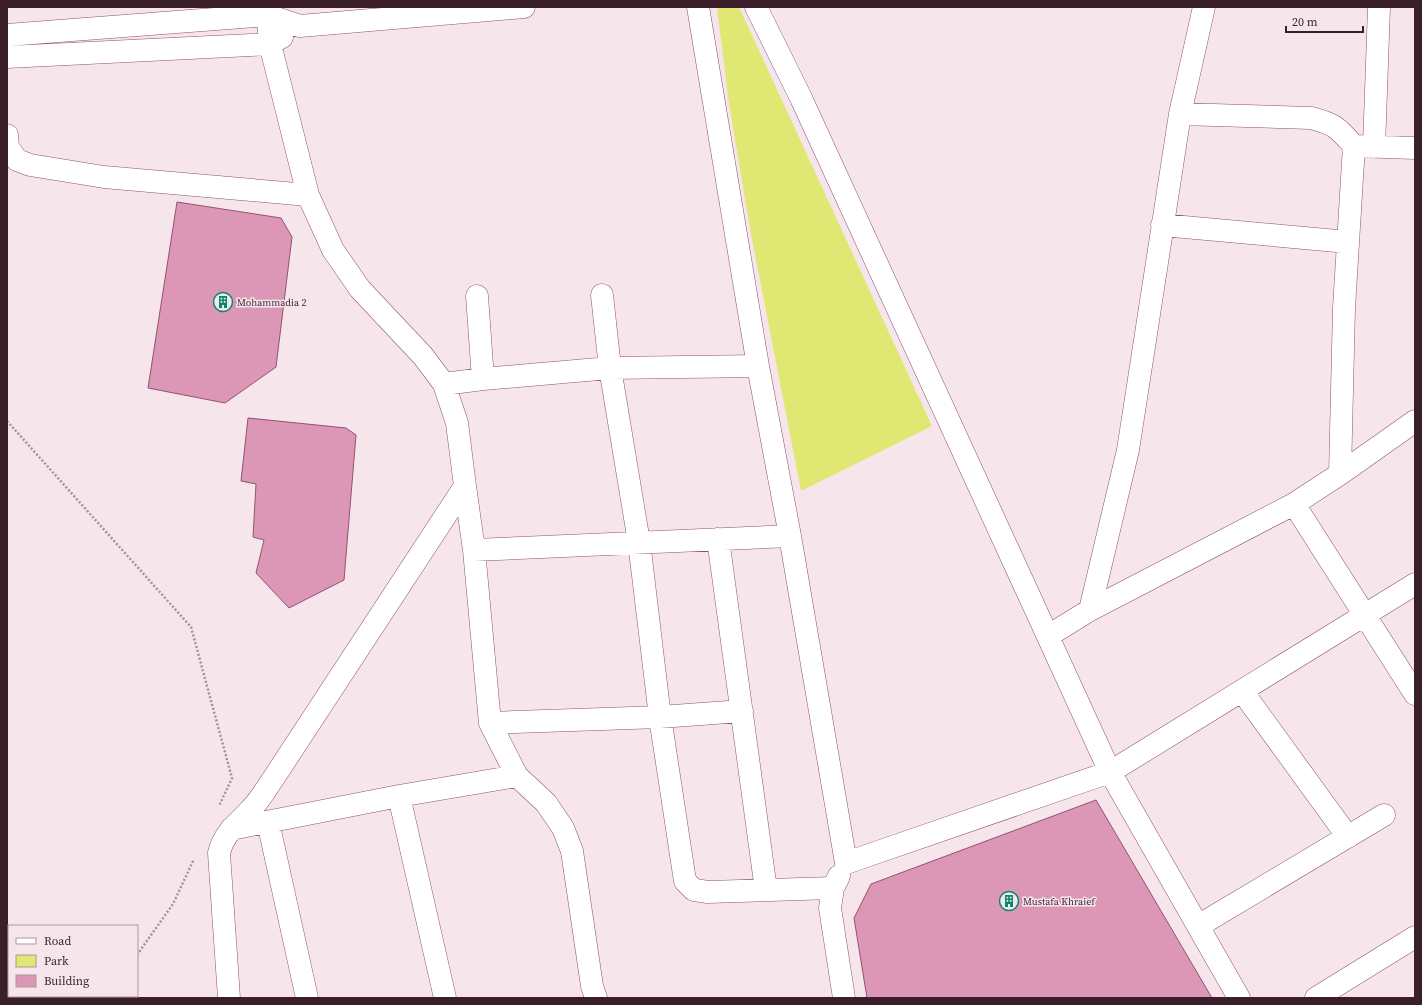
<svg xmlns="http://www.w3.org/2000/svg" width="1422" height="1005" viewBox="0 0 1422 1005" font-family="'Source Serif 4',serif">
<rect width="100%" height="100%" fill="#f6e6ec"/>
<!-- green -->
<path fill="#e0e772" d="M 717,7 L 739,7 L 932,426 L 801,491 L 751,234 L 729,104 Z"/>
<!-- building -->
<path fill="#dd97b6" stroke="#92526f" d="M 177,202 L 281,218 L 292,237 L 276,367 L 225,403 L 148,388 Z
M 248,418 L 346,428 L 356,435 L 344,580 L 289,608 L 256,573 L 264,540 L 253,537 L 256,484 L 241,481 Z
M 1096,800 L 1212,998 L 867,998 L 854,918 L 871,884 Z"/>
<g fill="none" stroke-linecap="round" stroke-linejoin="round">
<!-- minor casing -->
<g stroke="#90506e" stroke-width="23">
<path id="minor" d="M 267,7 L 270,44 L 308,195 L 333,250 L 360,289 L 423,356 L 444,384 L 457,423 L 465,486 L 474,550 L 490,723 L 517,776 L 546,803 L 563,828 L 572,851 L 592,986 L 596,998
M 698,7 L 758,366 L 790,536 L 846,863 L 1110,772 L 1415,584
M 756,7 L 801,98 L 1110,772 L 1239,998
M 7,35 L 267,15 L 300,26 L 524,7
M 7,57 L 270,44 L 282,37
M 1180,114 L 1311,118 C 1335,124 1338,128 1354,146 L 1415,148
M 7,135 L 8,147 L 17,160 L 30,165 L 104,177 L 308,195
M 1374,147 L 1379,7
M 1162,225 L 1348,242
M 602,295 L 610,368 L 639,542 L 660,717 L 685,881 L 694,890 L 708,892 L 833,888
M 477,296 L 483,379
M 444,384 L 483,379 L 610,368 L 758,366
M 1340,474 L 1344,308 L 1354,146
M 1294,504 L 1415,694
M 718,539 L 766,890
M 474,550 L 790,536
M 1090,610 L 1128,450 L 1180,114 L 1204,7
M 1048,636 L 1090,610 L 1294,504 L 1340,474 L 1415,421
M 1242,691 L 1348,837
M 490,723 L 660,717 L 742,711
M 399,796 L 517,776
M 268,822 L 307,998
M 231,829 L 399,796 L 445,998
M 839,876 L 833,888 L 830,908 L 844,998
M 1198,926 L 1384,815
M 229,998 L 219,853 C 224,832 238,824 251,809 C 260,800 266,789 273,779 L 465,486
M 1316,998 L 1415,937"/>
</g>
<!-- path -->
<path stroke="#a6919a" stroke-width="2.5" stroke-dasharray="2 2" stroke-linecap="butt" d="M 7,421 L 191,627 L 232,778 L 219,806
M 137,955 L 173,904 L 194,859
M 106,998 L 108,996"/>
<!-- minor -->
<use href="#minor" stroke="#fff" stroke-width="22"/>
</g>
<!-- icons -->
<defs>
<g id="building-ring" transform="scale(1)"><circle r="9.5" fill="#f6e6ec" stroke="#06896d" stroke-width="1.5"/><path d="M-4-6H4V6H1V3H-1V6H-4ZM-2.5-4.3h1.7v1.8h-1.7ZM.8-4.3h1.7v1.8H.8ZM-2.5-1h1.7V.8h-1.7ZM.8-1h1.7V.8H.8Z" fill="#06896d"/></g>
</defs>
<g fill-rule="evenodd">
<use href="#building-ring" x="223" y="302"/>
<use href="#building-ring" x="1009" y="901"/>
</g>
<g text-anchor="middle" stroke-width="3" stroke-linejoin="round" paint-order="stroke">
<!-- poi labels -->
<g font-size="10" fill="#3a1f2b" stroke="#f6e6ec" text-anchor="start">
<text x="237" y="306">Mohammadia 2</text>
<text x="1023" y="905">Mustafa Khraief</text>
</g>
</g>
<!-- border -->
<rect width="1422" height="1005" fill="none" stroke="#3a1f2b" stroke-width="16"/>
<!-- legend -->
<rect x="8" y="925" width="130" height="72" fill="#f6e6ec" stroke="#ab969f"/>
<rect x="16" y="938" width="20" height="6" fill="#ffffff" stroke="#ab969f"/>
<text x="44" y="945" font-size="12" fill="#3a1f2b">Road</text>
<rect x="16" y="955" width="20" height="12" fill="#e0e772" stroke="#ab969f"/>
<text x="44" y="965" font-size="12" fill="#3a1f2b">Park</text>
<rect x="16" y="975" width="20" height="12" fill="#dd97b6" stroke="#ab969f"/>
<text x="44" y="985" font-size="12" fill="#3a1f2b">Building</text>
<!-- scale -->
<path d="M1286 26v6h77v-6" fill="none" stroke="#3a1f2b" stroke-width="2"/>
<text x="1292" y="26" font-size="12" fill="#3a1f2b" stroke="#f6e6ec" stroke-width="3" paint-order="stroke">20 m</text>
</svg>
